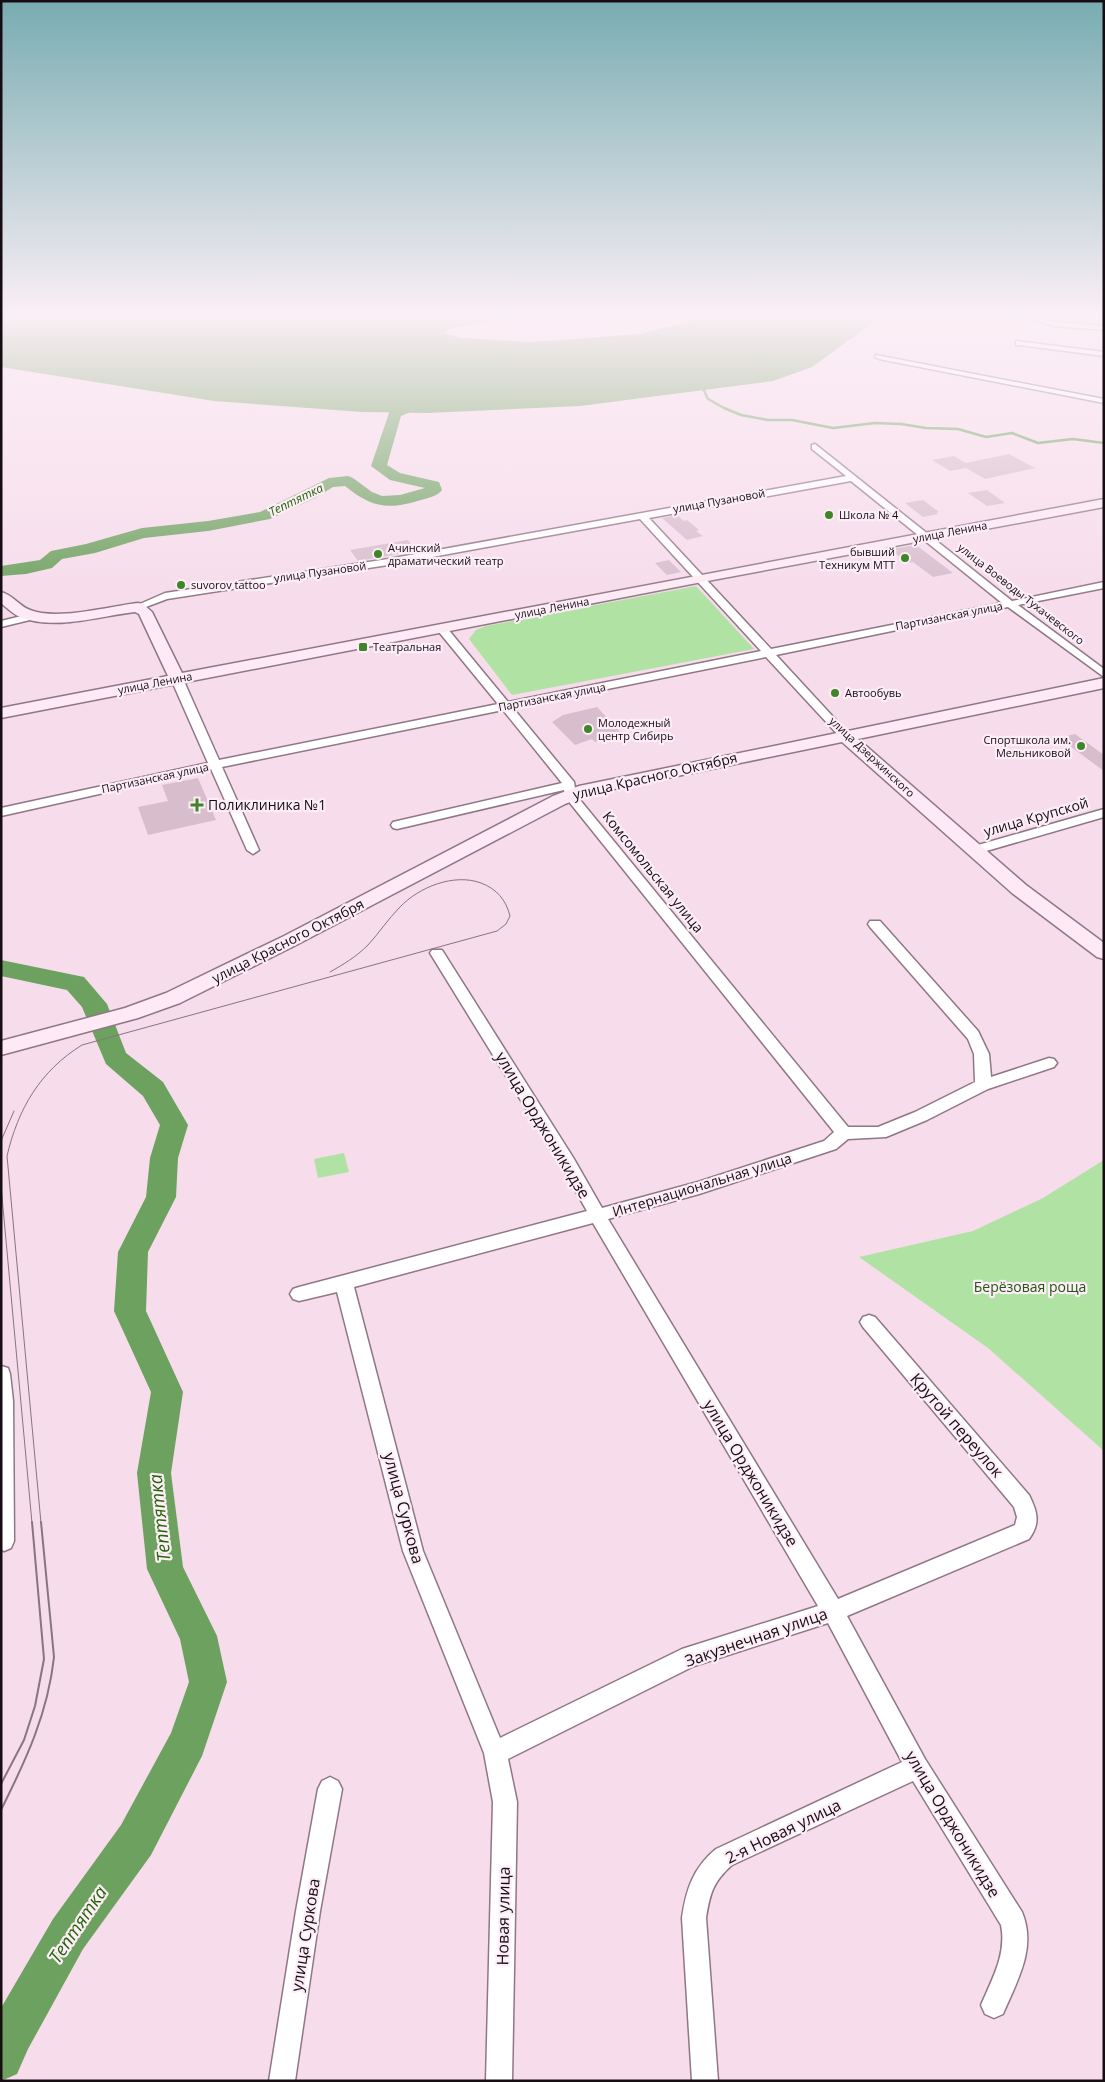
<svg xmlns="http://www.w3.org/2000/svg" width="1105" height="2082" viewBox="0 0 1105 2082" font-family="'Open Sans',sans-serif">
<rect width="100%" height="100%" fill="#f7dceb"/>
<!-- green -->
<path fill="#b0e2a3" d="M 696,586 L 754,649 L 512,695 L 469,639 L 476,630 L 486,626 Z
M 344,1153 L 349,1172 L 318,1178 L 314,1159 Z
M 1104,1160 L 1104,1451 L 988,1348 L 859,1257 L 973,1231 L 1043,1198 Z"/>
<!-- water -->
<path fill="#6da15f" d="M 1,314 L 290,314 L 377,320 L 415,314 L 530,314 L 452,328 L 443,333 L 462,338 L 532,342 L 640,334 L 716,314 L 885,314 L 812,367 L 773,381 L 580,406 L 427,413 L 362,412 L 214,401 L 1,367 Z"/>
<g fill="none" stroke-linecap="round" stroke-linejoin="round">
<!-- stream -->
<path stroke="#6da15f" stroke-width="2.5" d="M 702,386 L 708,399 L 724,408 L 741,415 L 768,420 L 792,420 L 833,428 L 875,423 L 901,424 L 926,428 L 958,429 L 986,437 L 1012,433 L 1038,443 L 1073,439 L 1104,443"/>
<!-- river -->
<path fill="#6da15f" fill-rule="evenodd" d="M 428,401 L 433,402 L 435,405 L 433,408 L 416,410 L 401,416 L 387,465 L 400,473 L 439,482 L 442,490 C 438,496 428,498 421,500 C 388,510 372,508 345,486 L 333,487 L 315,498 L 270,519 L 208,531 L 144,538 L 95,553 L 62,559 L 52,568 L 26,574 L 1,576 L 1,566 L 40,560 L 51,551 L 86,544 L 142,528 L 208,521 L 260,512 L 329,478 L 348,476 L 353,478 L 372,492 L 382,496 L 400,495 L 425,488 L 390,480 L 371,466 L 390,410 L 414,402 Z
M 1,960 L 84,977 L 107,1004 L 126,1053 L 163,1082 L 188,1125 L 178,1158 L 176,1197 L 148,1252 L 146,1311 L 183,1392 L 171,1473 L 183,1567 L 217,1636 L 227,1682 L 202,1756 L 151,1855 L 83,1949 L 28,2049 L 17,2074 L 1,2081 L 1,2008 L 53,1919 L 121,1825 L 171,1733 L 189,1682 L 180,1639 L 147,1569 L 137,1473 L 151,1392 L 114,1311 L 118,1252 L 146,1197 L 150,1158 L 160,1125 L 143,1096 L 106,1064 L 82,1007 L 67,990 L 1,976 Z"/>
</g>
<!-- building -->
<path fill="#d8bdcc" d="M 1009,454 L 1035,468 L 985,479 L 966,468 L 950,471 L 932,460 L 954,456 L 966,463 Z
M 987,490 L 1005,503 L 987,506 L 968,493 Z
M 923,500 L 939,512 L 936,513 L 938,514 L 923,517 L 905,503 Z
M 677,515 L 684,521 L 687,520 L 699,530 L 696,531 L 703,536 L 687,540 L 662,518 Z
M 408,540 L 416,551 L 358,561 L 350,550 Z
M 916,545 L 953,573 L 933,577 L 913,562 L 907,563 L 890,549 Z
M 669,560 L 681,572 L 667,575 L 655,563 Z
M 597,707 L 623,735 L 595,742 L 592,739 L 575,745 L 552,722 L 563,715 Z
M 1075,734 L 1104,755 L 1104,771 L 1059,738 Z
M 198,778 L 216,820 L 148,835 L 138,807 L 168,801 L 162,785 Z"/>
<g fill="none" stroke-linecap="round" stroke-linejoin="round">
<!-- street casing -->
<g stroke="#8f7785" stroke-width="3">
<path id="street" d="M 1017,314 L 1029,314 L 1054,322 L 1104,326 L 1104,330 L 1053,326 Z
M 1016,341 L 1104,352 L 1104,356 L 1019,345 L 1016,345 Z
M 876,355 L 1104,399 L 1104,403 L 879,359 L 875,357 Z
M 815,444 L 1012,601 L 1104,582 L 1104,588 L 1018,605 L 1104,669 L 1104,677 L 1008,607 L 776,655 L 848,733 L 850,735 L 844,738 L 840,737 L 766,657 L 513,708 L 574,782 L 576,795 L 848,1127 L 878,1127 L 915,1112 L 975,1082 L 974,1054 L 968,1039 L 870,927 L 868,924 L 870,921 L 880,921 L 978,1031 L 989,1054 L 991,1077 L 1049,1058 L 1054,1059 L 1057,1063 L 1054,1067 L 988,1089 L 927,1120 L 886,1137 L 848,1139 L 836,1149 L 699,1194 L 608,1219 L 838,1599 L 1015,1525 L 1017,1517 L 1014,1507 L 863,1327 L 860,1322 L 863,1317 L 869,1315 L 875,1317 L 1029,1495 C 1037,1511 1041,1523 1029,1539 L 847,1616 L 925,1759 L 1022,1912 C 1037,1948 1017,1981 1003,2014 L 994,2018 L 985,2014 L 981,2005 C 992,1979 1007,1954 1001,1925 L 913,1781 L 732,1865 C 713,1882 710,1893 706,1918 L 718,2081 L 692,2081 L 682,1918 C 686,1890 693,1868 716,1849 L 902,1762 L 828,1623 L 694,1666 L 508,1759 L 517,1802 L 512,2081 L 486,2081 L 493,1802 L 484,1753 L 403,1551 L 337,1292 L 299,1301 L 293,1299 L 290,1294 L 293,1289 L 299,1287 L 587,1211 L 562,1167 L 430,953 L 432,950 L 442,950 L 574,1159 L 602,1208 L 698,1182 L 824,1141 L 834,1132 L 566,798 L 564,790 L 397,829 L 393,828 L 391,825 L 393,822 L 562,783 L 503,710 L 222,767 L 259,850 L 253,854 L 247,850 L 211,769 L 1,816 L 1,808 L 208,763 L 171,679 L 177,676 L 183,679 L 219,760 L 498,704 L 439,632 L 438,630 L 443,627 L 447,628 L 508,702 L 761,651 L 640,519 L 388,565 L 167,599 L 138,610 L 133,607 L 165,593 L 388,559 L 846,476 L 812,449 L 812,445 ZM 851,481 L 1002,603 L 771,649 L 649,518 ZM 593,1223 L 818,1606 L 682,1649 L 500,1738 L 423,1551 L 354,1287 Z
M 34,613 L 39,616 L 38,618 L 1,627 L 1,621 Z
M 1104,809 L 1104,817 L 976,854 L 970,850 L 971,847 Z
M 1,1366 L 8,1368 L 10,1374 L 13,1401 L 14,1541 L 11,1548 L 4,1551 L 1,1549 Z
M 330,1777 L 338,1781 L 342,1789 L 320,1911 L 295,2081 L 269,2081 L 296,1911 L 318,1789 L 322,1781 Z"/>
</g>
<!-- secondary casing -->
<g stroke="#8f7785" stroke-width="3">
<path id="secondary" d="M 1104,499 L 1104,507 L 702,582 L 1,718 L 1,708 L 168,676 L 139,614 L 135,612 C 99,616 56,631 20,617 C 13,614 7,608 1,603 L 1,592 C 13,595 19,606 30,610 C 57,621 110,606 138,603 L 143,604 L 152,612 L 182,673 Z
M 1104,678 L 1104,688 L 858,739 L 1026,885 L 1104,943 L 1104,959 L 1097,957 L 1012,893 L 842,742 L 590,794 L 565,804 L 298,944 L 180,1003 L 138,1018 L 1,1055 L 1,1041 L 125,1008 L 166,993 L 284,936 L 553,796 L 579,786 L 837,733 L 844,730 L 848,731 Z"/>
</g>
<!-- street -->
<use href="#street" fill="#fff" fill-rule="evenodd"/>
<!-- secondary -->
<use href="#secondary" fill="#fdeaf5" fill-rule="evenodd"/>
<!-- tram-far1 -->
<path stroke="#87757f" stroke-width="1" d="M 1,1141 L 14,1111
M 1,1186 L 32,1523
M 41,1523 L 7,1156 C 18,1109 40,1071 82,1045 L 497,931 L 506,924 L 510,916 C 506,900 497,889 481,883 C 454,873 419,887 400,907 C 388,919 379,933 368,945 C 356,957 344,964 330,972"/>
<!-- tram -->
<path stroke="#87757f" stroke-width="2" d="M 1,1784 L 24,1740 L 35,1706 L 44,1659 L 32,1522
M 1,1810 C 26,1760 48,1713 54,1657 L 41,1522"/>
</g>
<!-- sky -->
<linearGradient id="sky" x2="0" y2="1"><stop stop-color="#77acb1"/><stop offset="0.52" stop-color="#fbeff6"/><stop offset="1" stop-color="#fbeff6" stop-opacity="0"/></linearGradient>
<rect width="1105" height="606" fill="url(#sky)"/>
<!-- markers -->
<g fill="#3f852a" stroke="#fdedf6" stroke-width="2">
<circle cx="829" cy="515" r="5"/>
<circle cx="378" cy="554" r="5"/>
<circle cx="905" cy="558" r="5"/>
<circle cx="181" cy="585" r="5"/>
<rect x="358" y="642" width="10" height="10" rx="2.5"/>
<circle cx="835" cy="693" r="5"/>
<circle cx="588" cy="729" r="5"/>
<circle cx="1081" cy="746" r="5"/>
<path d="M194.5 797.5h5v5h5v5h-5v5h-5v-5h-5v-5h5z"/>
</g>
<g text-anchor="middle" stroke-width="4.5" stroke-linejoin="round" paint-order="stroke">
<!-- far-street labels -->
<g font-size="11" fill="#160d13" stroke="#fdedf6">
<text transform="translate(719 501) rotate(-10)" y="4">улица Пузановой</text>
<text transform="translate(950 532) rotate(-11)" y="4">улица Ленина</text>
<text transform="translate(320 572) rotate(-8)" y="4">улица Пузановой</text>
<text transform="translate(1021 594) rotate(38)" y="4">улица Воеводы Тухачевского</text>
<text transform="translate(552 608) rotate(-11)" y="4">улица Ленина</text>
<text transform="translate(949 616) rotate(-11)" y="4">Партизанская улица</text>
<text transform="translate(155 683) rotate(-11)" y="4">улица Ленина</text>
<text transform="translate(552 697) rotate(-11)" y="4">Партизанская улица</text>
<text transform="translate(872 757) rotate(43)" y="4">улица Дзержинского</text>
<text transform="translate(155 778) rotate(-12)" y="4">Партизанская улица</text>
</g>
<!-- far-poi labels -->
<g font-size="11" fill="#160d13" stroke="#fdedf6" text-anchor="start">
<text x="839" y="519">Школа № 4</text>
<text x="388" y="552">Ачинский<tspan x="388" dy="13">драматический театр</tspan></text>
<text x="895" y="556" text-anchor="end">бывший<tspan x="895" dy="13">Техникум МТТ</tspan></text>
<text x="191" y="589">suvorov tattoo</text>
<text x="373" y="651">Театральная</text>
<text x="845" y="697">Автообувь</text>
<text x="598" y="727">Молодежный<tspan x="598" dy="13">центр Сибирь</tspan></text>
<text x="1071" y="744" text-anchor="end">Спортшкола им.<tspan x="1071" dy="13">Мельниковой</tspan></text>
</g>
<!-- far-water labels -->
<g font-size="12" font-style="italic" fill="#226607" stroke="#fdedf6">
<text transform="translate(296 500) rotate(-26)" y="4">Тептятка</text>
</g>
<!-- street labels -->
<g font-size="14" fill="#160d13" stroke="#fdedf6">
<text transform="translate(655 776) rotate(-13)" y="5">улица Красного Октября</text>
<text transform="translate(1036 817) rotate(-16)" y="5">улица Крупской</text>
<text transform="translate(653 872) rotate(51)" y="5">Комсомольская улица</text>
<text transform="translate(288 941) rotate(-27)" y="5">улица Красного Октября</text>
<text transform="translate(702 1185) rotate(-17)" y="5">Интернациональная улица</text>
</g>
<!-- poi labels -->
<g font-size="14" fill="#160d13" stroke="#fdedf6" text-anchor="start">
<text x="208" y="810">Поликлиника №1</text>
</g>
<!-- park labels -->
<g font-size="14" fill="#225412" stroke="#fdedf6">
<text x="1030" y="1292">Берёзовая роща</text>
</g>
<!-- near-street labels -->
<g font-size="16" fill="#160d13" stroke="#fdedf6">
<text transform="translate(543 1125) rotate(59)" y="6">улица Орджоникидзе</text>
<text transform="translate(957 1425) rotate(49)" y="6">Крутой переулок</text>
<text transform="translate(751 1473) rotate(59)" y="6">улица Орджоникидзе</text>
<text transform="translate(404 1508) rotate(75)" y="6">улица Суркова</text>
<text transform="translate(756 1637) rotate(-19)" y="6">Закузнечная улица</text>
<text transform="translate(953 1824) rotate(59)" y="6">улица Орджоникидзе</text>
<text transform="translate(783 1831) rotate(-26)" y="6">2-я Новая улица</text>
<text transform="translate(503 1916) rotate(-89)" y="6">Новая улица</text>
<text transform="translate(305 1935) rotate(-81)" y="6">улица Суркова</text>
</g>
<!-- near-water labels -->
<g font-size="18" font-style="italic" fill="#226607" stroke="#fdedf6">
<text transform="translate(160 1518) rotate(-96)" y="6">Тептятка</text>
<text transform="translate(78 1925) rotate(-56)" y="6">Тептятка</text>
</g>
</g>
<!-- border -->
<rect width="1105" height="2082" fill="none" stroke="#160d13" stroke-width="5"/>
</svg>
